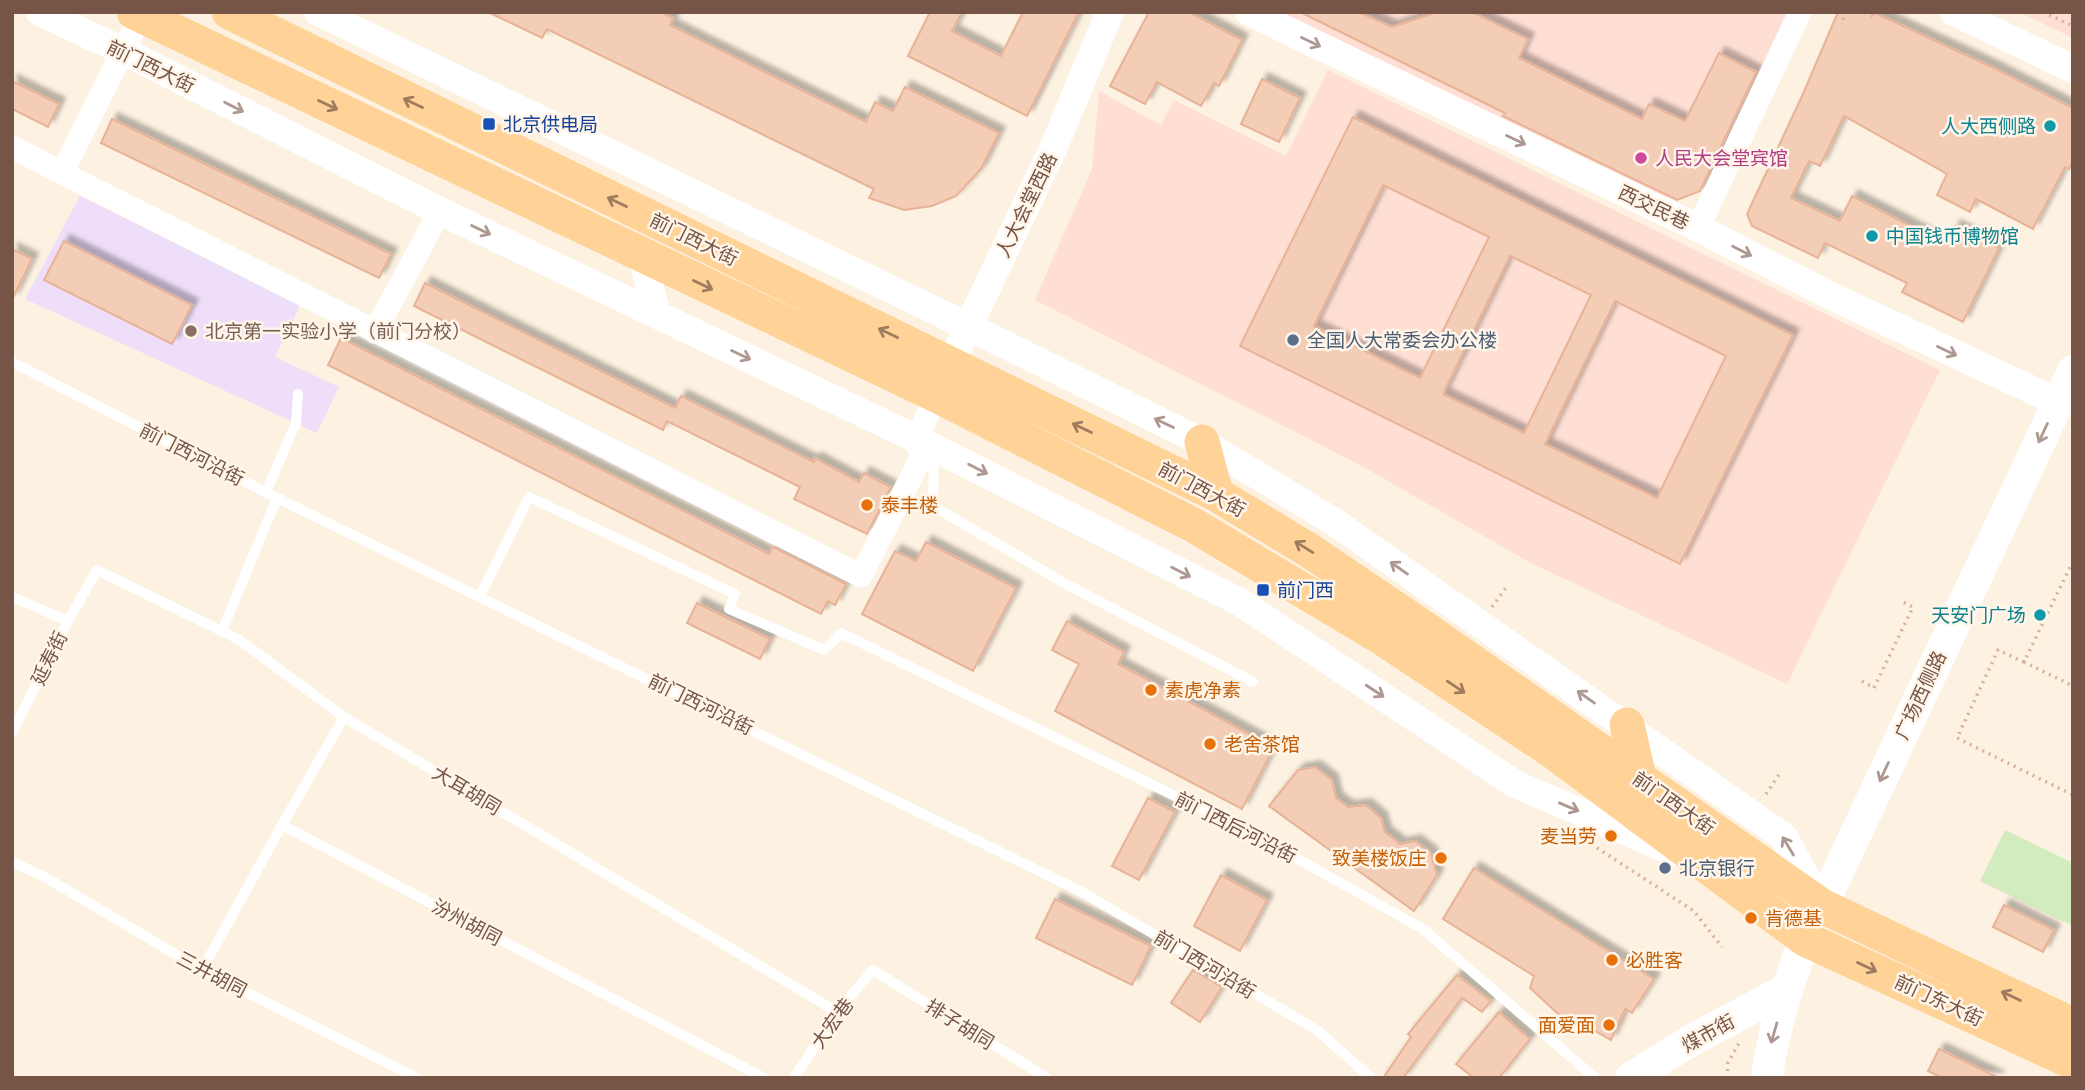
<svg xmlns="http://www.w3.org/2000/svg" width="2085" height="1090" viewBox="0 0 2085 1090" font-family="'Fira Sans','Noto Sans SC',sans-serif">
<defs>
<filter id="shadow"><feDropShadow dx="6" dy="-6" stdDeviation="2" flood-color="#0004"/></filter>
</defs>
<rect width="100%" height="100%" fill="#fdf1e1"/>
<!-- commercial -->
<path fill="#ffdfd4" d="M 1280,12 L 1791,12 L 1710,185 L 1685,197 L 1666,197 Z
M 2019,12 L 2073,12 L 2073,38 Z
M 1328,70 L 1940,370 L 1787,684 L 1531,563 L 1360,465 L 1035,300 L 1092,169 L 1099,91 L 1161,125 L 1174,100 L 1286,156 Z"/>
<!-- education -->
<path fill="#eedefa" d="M 80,196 L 300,305 L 275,357 L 339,387 L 317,433 L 25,299 Z"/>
<!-- green -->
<path fill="#d3ecbf" d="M 2005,830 L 2073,863 L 2073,926 L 1980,881 Z"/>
<!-- building -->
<path fill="#f4cdb7" stroke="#e8b297" stroke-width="2" fill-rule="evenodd" filter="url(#shadow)" d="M 488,12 L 661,12 L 673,18 L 670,25 L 866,122 L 875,102 L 893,111 L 905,87 L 999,133 L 981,169 L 956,196 L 932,206 L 904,210 L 869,198 L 874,189 L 547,29 L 542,38 Z
M 930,12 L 962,12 L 952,31 L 1001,56 L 1023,12 L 1079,12 L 1027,116 L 908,56 Z
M 1149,12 L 1189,12 L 1242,40 L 1219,86 L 1214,83 L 1201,106 L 1157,82 L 1145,104 L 1110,86 Z
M 1300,12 L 1359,12 L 1392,27 L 1437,12 L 1472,12 L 1528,39 L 1519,58 L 1642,119 L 1649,104 L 1685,121 L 1719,53 L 1756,72 L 1700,191 L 1677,200 L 1503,116 L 1505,113 Z
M 1838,12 L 1873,12 L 1994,68 L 2073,108 L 2073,160 L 2069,169 L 2065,167 L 2033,229 L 1976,199 L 1970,212 L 1937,195 L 1947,174 L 1844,116 L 1820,166 L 1809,161 L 1791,198 L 1840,221 L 1852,196 L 1946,244 L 1955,226 L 1999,248 L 1963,322 L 1902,292 L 1907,283 L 1825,243 L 1818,258 L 1752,226 L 1747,214 L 1803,94 Z
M 1262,79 L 1300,98 L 1279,142 L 1241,124 Z
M 12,81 L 59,104 L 48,127 L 12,109 Z
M 1353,117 L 1793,335 L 1680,564 L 1240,346 ZM 1383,185 L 1489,237 L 1420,378 L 1314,326 ZM 1510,256 L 1591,295 L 1524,433 L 1443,394 ZM 1615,301 L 1726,356 L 1657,498 L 1545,444 Z
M 112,119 L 391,254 L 379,278 L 101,143 Z
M 64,241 L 192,305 L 172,344 L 44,280 Z
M 12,249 L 32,259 L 12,300 Z
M 425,283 L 675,408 L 681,396 L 814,462 L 815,458 L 859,482 L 864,473 L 891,487 L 867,534 L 794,499 L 800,487 L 667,421 L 663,430 L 414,306 Z
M 341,338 L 769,554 L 773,547 L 846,584 L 835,605 L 828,601 L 821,614 L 328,365 Z
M 926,542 L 1016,588 L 973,671 L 862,614 L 895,551 L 916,561 Z
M 697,603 L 770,639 L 760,659 L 687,623 Z
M 1067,621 L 1124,652 L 1118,664 L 1274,747 L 1242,809 L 1055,711 L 1079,664 L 1052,650 Z
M 1315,767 L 1332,780 L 1336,798 L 1348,807 L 1366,805 L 1381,818 L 1385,832 L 1400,844 L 1415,841 L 1431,853 L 1437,875 L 1414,911 L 1269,806 L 1298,770 Z
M 1148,798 L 1175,812 L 1139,880 L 1112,866 Z
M 1474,868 L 1654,979 L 1632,1013 L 1625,1009 L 1611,1040 L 1583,1024 L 1570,1025 L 1530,988 L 1534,976 L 1443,919 Z
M 1221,875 L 1267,900 L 1240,951 L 1194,926 Z
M 1055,899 L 1151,946 L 1132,985 L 1036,938 Z
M 2004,905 L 2054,930 L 2043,952 L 1993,927 Z
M 1193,970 L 1222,987 L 1200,1022 L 1171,1003 Z
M 1457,975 L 1491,1001 L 1482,1012 L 1462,998 L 1403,1078 L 1383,1078 L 1411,1037 L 1408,1034 Z
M 1499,1012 L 1530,1039 L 1499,1078 L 1474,1078 L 1456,1064 Z
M 1939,1049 L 1999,1078 L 1942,1078 L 1928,1071 Z"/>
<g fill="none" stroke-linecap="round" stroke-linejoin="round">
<!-- path -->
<path stroke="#d9b09b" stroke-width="3.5" stroke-dasharray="2 5" stroke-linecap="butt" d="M 1865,12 L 1873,16
M 2043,12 L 2073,26
M 1843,20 L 1846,12
M 2073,561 L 2024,662 L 2073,686
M 1492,607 L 1508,585
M 2024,662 L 1998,650 L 1957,738 L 2073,795
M 1862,681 L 1874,688 L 1913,607 L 1901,601
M 1766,794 L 1780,773
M 1591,844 L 1694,911 L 1722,947
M 1727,1078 L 1728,1063 L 1739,1043"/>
<!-- service -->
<path stroke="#fff" stroke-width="10" d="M 12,362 L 277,498 L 1082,892 L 1317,1030 L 1371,1078
M 934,450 L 933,506 L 1066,584 L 1253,682
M 266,492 L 296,423 L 298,394
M 480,596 L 529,497 L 735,594 L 729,609 L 824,650 L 841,633 L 1255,835 L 1423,929 L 1595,1078
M 12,597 L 68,621
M 222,631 L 277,498
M 344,717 L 282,825 L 764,1078
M 12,733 L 68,621 L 97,570 L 238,639 L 344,717 L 837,1012
M 12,862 L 45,877 L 202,970 L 417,1078
M 202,970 L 282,825
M 794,1078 L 837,1012 L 873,970 L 1047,1078"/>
<!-- minor -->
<path stroke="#fff" stroke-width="23" d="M 12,147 L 62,173 L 141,15
M 62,173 L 861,576 L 921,458 L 917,439 L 936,395
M 1698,228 L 1800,12
M 375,332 L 440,211"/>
<!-- tertiary -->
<path stroke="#fff" stroke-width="28" d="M 40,12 L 123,51 L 440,211 L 917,439 L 1240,602 L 1515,784 L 1673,852
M 318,12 L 967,326 L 1202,442 L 1333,521 L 1784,837 L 1820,903
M 1249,12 L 1698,228 L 1835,298 L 2058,402
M 1954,12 L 2073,69
M 642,256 L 657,315
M 942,382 L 1053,149 L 1110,12"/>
<!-- secondary -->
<path stroke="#fff" stroke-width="32" d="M 1822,906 L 2073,371
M 1631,1078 L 1692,1040 L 1786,990
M 1767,1078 C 1773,1029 1788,985 1805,939"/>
<!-- primary -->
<path stroke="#ffd397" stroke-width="35" d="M 134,12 L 936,395 L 1195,526 L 1379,636 L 1551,750 L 1805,939 L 2073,1062
M 229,12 L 1216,494 L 1310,551 L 1421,626 L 1822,906 L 2073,1025
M 1202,442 L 1216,494
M 1627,725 L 1639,778"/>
</g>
<!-- one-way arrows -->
<defs><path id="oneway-shaft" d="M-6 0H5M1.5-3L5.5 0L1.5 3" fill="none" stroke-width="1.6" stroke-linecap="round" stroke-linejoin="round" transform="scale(1.75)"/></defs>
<g stroke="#ad9991">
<use href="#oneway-shaft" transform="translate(1311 42) rotate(26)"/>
<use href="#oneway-shaft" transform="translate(234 107) rotate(27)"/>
<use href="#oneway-shaft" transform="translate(1516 140) rotate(26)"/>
<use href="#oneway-shaft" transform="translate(481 230) rotate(26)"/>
<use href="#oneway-shaft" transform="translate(1742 251) rotate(27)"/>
<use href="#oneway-shaft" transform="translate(1947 351) rotate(25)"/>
<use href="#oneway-shaft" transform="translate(741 355) rotate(25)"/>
<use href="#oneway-shaft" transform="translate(1164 423) rotate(-154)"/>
<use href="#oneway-shaft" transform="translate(2043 433) rotate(115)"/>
<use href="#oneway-shaft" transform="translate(978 469) rotate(27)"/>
<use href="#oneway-shaft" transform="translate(1399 568) rotate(-145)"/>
<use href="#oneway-shaft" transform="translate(1181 572) rotate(27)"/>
<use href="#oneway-shaft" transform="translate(1375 691) rotate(33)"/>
<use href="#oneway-shaft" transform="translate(1586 697) rotate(-145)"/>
<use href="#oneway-shaft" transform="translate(1884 772) rotate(115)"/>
<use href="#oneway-shaft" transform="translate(1569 807) rotate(23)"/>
<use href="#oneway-shaft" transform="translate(1788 846) rotate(-121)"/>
<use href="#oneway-shaft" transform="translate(1774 1033) rotate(106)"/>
</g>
<g stroke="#9f7b5f">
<use href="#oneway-shaft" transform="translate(413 103) rotate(-154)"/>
<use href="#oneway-shaft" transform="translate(328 105) rotate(26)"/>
<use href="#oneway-shaft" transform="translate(617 202) rotate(-154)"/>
<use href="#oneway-shaft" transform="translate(703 285) rotate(25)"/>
<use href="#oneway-shaft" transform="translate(888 333) rotate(-154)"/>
<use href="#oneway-shaft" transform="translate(1082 428) rotate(-154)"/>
<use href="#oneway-shaft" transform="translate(1304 547) rotate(-148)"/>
<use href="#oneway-shaft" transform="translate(1456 687) rotate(34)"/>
<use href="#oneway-shaft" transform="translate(1867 967) rotate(25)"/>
<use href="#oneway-shaft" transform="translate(2011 996) rotate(-155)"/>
</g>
<!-- markers -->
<g fill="#1a4fb4" stroke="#fff5e9" stroke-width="2.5">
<rect x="482" y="117" width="14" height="14" rx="3.5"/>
<rect x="1256" y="583" width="14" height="14" rx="3.5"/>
</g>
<g fill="#0f9aa8" stroke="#fff5e9" stroke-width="2.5">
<circle cx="2050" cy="126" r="7"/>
<circle cx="1872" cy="236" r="7"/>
<circle cx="2040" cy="615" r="7"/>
</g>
<circle fill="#d1479c" stroke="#fff5e9" stroke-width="2.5" cx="1641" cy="158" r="7"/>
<circle fill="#8d6e63" stroke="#fff5e9" stroke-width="2.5" cx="191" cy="331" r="7"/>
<g fill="#5c6f8a" stroke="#fff5e9" stroke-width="2.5">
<circle cx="1293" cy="340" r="7"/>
<circle cx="1665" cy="868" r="7"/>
</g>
<g fill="#e8710a" stroke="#fff5e9" stroke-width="2.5">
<circle cx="867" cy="505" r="7"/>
<circle cx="1151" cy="690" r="7"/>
<circle cx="1210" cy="744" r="7"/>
<circle cx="1611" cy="836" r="7"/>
<circle cx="1441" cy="858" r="7"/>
<circle cx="1751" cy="918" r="7"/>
<circle cx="1612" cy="960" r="7"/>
<circle cx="1609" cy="1025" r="7"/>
</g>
<g text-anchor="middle" stroke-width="5" stroke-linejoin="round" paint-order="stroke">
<!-- street labels -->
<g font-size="19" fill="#765547" stroke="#fff5e9">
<text transform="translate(151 66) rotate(26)" y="7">前门西大街</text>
<text transform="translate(1026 205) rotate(-64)" y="7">人大会堂西路</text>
<text transform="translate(1654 207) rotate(26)" y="7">西交民巷</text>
<text transform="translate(694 239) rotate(26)" y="7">前门西大街</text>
<text transform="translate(192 454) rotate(27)" y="7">前门西河沿街</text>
<text transform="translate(1202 489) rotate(28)" y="7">前门西大街</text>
<text transform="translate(49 658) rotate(-64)" y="7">延寿街</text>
<text transform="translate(1920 695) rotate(-65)" y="7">广场西侧路</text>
<text transform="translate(701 704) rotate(26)" y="7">前门西河沿街</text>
<text transform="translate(467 790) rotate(31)" y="7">大耳胡同</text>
<text transform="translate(1674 803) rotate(35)" y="7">前门西大街</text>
<text transform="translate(1236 827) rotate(27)" y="7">前门西后河沿街</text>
<text transform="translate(467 922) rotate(28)" y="7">汾州胡同</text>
<text transform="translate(1205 964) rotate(31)" y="7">前门西河沿街</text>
<text transform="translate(212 974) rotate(28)" y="7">三井胡同</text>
<text transform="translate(1939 1000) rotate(25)" y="7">前门东大街</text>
<text transform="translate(832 1023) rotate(-54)" y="7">大宏巷</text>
<text transform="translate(960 1024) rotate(32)" y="7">排子胡同</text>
<text transform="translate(1708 1033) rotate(-29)" y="7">煤市街</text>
</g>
<!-- transit labels -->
<g font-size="19" fill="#164399" stroke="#fff5e9" text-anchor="start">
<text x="503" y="131">北京供电局</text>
<text x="1277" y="597">前门西</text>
</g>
<!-- culture labels -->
<g font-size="19" fill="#0d838f" stroke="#fff5e9" text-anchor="end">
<text x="2036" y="133">人大西侧路</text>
<text x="1886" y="243" text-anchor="start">中国钱币博物馆</text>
<text x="2026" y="622">天安门广场</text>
</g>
<!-- hotel labels -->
<g font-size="19" fill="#b23c85" stroke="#fff5e9" text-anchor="start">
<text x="1655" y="165">人民大会堂宾馆</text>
</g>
<!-- education labels -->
<g font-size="19" fill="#785e54" stroke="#fff5e9" text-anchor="start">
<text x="205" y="338">北京第一实验小学（前门分校）</text>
</g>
<!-- service labels -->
<g font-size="19" fill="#4e5e75" stroke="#fff5e9" text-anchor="start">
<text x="1307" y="347">全国人大常委会办公楼</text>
<text x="1679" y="875">北京银行</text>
</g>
<!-- food labels -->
<g font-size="19" fill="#c56008" stroke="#fff5e9" text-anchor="start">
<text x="881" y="512">泰丰楼</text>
<text x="1165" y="697">素虎净素</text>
<text x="1224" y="751">老舍茶馆</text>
<text x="1597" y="843" text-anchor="end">麦当劳</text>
<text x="1427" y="865" text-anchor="end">致美楼饭庄</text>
<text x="1765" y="925">肯德基</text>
<text x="1626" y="967">必胜客</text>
<text x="1595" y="1032" text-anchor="end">面爱面</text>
</g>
</g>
<!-- border -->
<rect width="2085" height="1090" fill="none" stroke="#765547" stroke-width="28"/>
</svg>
